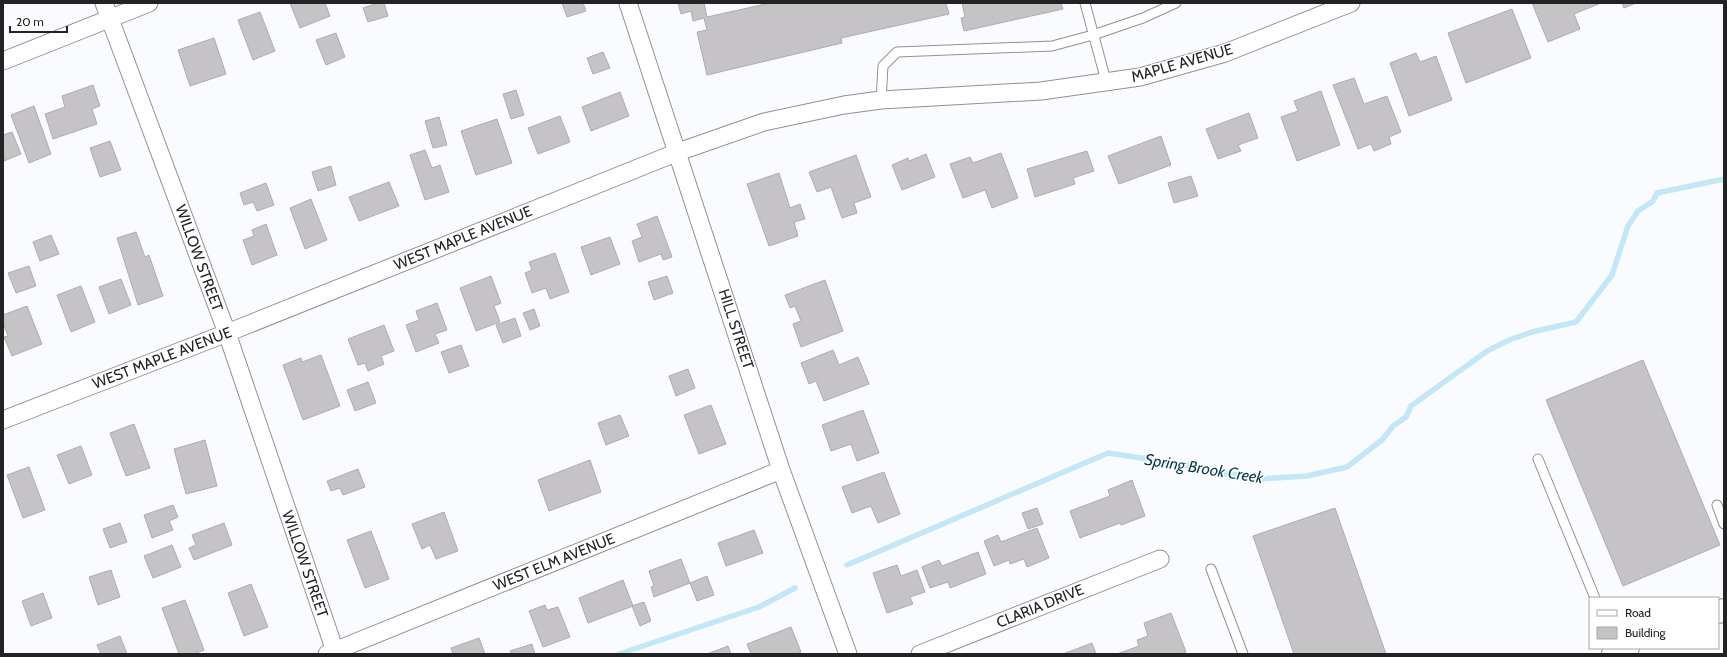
<svg xmlns="http://www.w3.org/2000/svg" width="1727" height="657" viewBox="0 0 1727 657" font-family="Cabin,sans-serif">
<rect width="100%" height="100%" fill="#fafbfe"/>
<g fill="none" stroke-linecap="round" stroke-linejoin="round">
<!-- stream -->
<path stroke="#c4e7f7" stroke-width="5.5" d="M 847,565 L 1108,453 L 1155,460 L 1178,466 L 1187,465 L 1210,473 L 1245,475 L 1258,479 L 1307,476 L 1347,467 L 1383,439 L 1393,426 L 1406,417 L 1411,406 L 1487,351 L 1509,340 L 1532,332 L 1576,322 L 1612,275 L 1628,226 L 1638,211 L 1653,201 L 1657,193 L 1724,179
M 619,654 L 759,607 L 795,588"/>
</g>
<!-- building -->
<path fill="#c5c3c6" stroke="#aeacaf" d="M 290,3 L 325,3 L 330,16 L 300,28 Z
M 378,3 L 384,3 L 388,16 L 368,22 L 363,8 Z
M 562,3 L 583,3 L 586,11 L 567,17 Z
M 678,3 L 704,3 L 707,17 L 770,3 L 946,3 L 949,14 L 841,38 L 842,43 L 707,75 L 697,32 L 707,30 L 704,18 L 693,21 L 691,11 L 681,14 Z
M 962,3 L 1061,3 L 1063,9 L 964,31 L 961,18 L 965,17 Z
M 1532,3 L 1601,3 L 1574,14 L 1580,29 L 1548,42 Z
M 1622,3 L 1636,3 L 1624,8 Z
M 1512,9 L 1531,58 L 1466,83 L 1448,33 Z
M 260,12 L 275,51 L 253,60 L 238,20 Z
M 336,33 L 345,57 L 326,65 L 316,40 Z
M 214,38 L 226,74 L 190,86 L 178,50 Z
M 603,52 L 610,68 L 593,74 L 587,58 Z
M 1416,53 L 1420,62 L 1436,56 L 1452,100 L 1409,116 L 1390,63 Z
M 1354,78 L 1364,104 L 1387,96 L 1401,132 L 1389,137 L 1391,144 L 1374,151 L 1371,144 L 1358,149 L 1333,85 Z
M 93,85 L 100,106 L 92,109 L 97,124 L 53,139 L 45,114 L 65,107 L 62,96 Z
M 516,90 L 524,115 L 511,119 L 503,94 Z
M 1321,91 L 1340,145 L 1297,161 L 1281,117 L 1298,111 L 1294,101 Z
M 620,92 L 629,116 L 591,131 L 582,107 Z
M 34,106 L 51,154 L 29,163 L 11,115 Z
M 1249,113 L 1258,138 L 1238,145 L 1241,151 L 1218,159 L 1206,129 Z
M 560,116 L 570,142 L 538,154 L 528,128 Z
M 439,117 L 447,145 L 433,148 L 425,121 Z
M 497,119 L 512,163 L 476,175 L 461,131 Z
M 12,132 L 21,154 L 4,161 L 3,135 Z
M 1161,136 L 1171,165 L 1119,184 L 1108,156 Z
M 110,141 L 121,170 L 100,177 L 90,148 Z
M 425,150 L 432,168 L 440,165 L 449,192 L 425,200 L 410,155 Z
M 1087,151 L 1094,171 L 1073,178 L 1075,184 L 1035,197 L 1027,169 Z
M 1001,153 L 1018,198 L 992,208 L 985,190 L 963,198 L 950,164 L 970,157 L 973,163 Z
M 926,154 L 935,177 L 902,190 L 892,165 L 908,158 L 909,161 Z
M 856,155 L 871,197 L 854,203 L 857,213 L 842,218 L 831,187 L 817,192 L 809,172 Z
M 331,166 L 336,185 L 318,191 L 312,172 Z
M 779,173 L 790,208 L 800,204 L 805,219 L 794,222 L 798,236 L 769,246 L 747,184 Z
M 1191,176 L 1198,196 L 1174,203 L 1168,183 Z
M 389,182 L 399,206 L 359,221 L 349,197 Z
M 266,183 L 274,205 L 257,211 L 253,202 L 244,205 L 240,193 Z
M 311,199 L 327,240 L 305,249 L 290,208 Z
M 657,216 L 672,257 L 663,260 L 661,254 L 639,262 L 632,241 L 642,237 L 637,224 Z
M 266,224 L 277,255 L 252,265 L 243,240 L 254,236 L 252,230 Z
M 136,232 L 145,257 L 149,255 L 163,296 L 138,305 L 117,238 Z
M 51,235 L 59,254 L 40,261 L 33,242 Z
M 610,237 L 620,264 L 591,275 L 581,247 Z
M 555,253 L 569,292 L 550,299 L 546,288 L 532,293 L 525,273 L 532,270 L 529,262 Z
M 29,266 L 36,286 L 16,293 L 8,273 Z
M 491,276 L 501,303 L 494,306 L 500,322 L 476,331 L 460,288 Z
M 667,276 L 673,293 L 654,300 L 648,282 Z
M 121,279 L 131,305 L 109,314 L 99,287 Z
M 825,280 L 843,331 L 801,347 L 793,324 L 801,321 L 795,306 L 790,308 L 785,295 Z
M 81,286 L 95,322 L 71,332 L 57,295 Z
M 437,303 L 447,330 L 435,334 L 439,343 L 416,352 L 406,325 L 419,320 L 416,311 Z
M 27,306 L 42,344 L 12,356 L 4,337 L 8,336 L 3,323 L 3,315 Z
M 534,309 L 540,326 L 530,330 L 523,313 Z
M 515,318 L 521,336 L 503,343 L 496,325 Z
M 384,325 L 394,351 L 381,356 L 384,364 L 368,371 L 365,363 L 358,365 L 348,339 Z
M 461,345 L 469,366 L 449,373 L 441,352 Z
M 833,350 L 839,365 L 858,357 L 869,384 L 824,401 L 816,381 L 809,384 L 801,363 Z
M 321,355 L 340,406 L 303,420 L 283,365 L 301,358 L 302,362 Z
M 1643,360 L 1720,545 L 1623,586 L 1546,400 Z
M 688,369 L 695,388 L 676,396 L 669,376 Z
M 368,382 L 376,403 L 355,411 L 347,390 Z
M 711,405 L 726,444 L 699,454 L 684,415 Z
M 863,410 L 879,453 L 857,461 L 851,444 L 831,451 L 822,425 Z
M 620,415 L 629,436 L 606,445 L 598,423 Z
M 134,424 L 150,468 L 126,476 L 110,433 Z
M 205,440 L 217,486 L 186,494 L 174,449 Z
M 81,446 L 92,475 L 69,484 L 57,455 Z
M 590,460 L 601,492 L 549,511 L 538,480 Z
M 29,467 L 45,510 L 23,518 L 7,475 Z
M 358,469 L 365,487 L 343,495 L 340,488 L 331,491 L 327,481 Z
M 884,472 L 900,514 L 878,523 L 871,506 L 852,513 L 842,487 Z
M 1132,480 L 1145,516 L 1121,525 L 1120,523 L 1080,538 L 1070,511 L 1110,496 L 1108,490 Z
M 173,505 L 178,517 L 169,521 L 173,530 L 152,538 L 144,515 Z
M 1037,508 L 1043,524 L 1028,529 L 1022,513 Z
M 1335,508 L 1386,654 L 1294,654 L 1253,536 Z
M 444,512 L 458,551 L 436,559 L 430,545 L 422,549 L 412,524 Z
M 120,523 L 127,542 L 110,548 L 103,529 Z
M 224,523 L 232,545 L 194,560 L 189,548 L 196,545 L 192,535 Z
M 1037,528 L 1049,558 L 1027,567 L 1024,559 L 1010,564 L 1009,560 L 994,566 L 984,541 L 998,535 L 1001,542 Z
M 754,530 L 763,553 L 726,566 L 718,543 Z
M 371,531 L 389,579 L 365,588 L 347,540 Z
M 172,545 L 181,567 L 153,578 L 144,556 Z
M 978,552 L 986,574 L 950,588 L 948,582 L 930,588 L 922,567 L 939,560 L 942,566 Z
M 681,559 L 690,583 L 654,597 L 651,587 L 654,586 L 649,571 Z
M 897,565 L 901,576 L 917,570 L 925,592 L 910,597 L 913,604 L 887,613 L 873,573 Z
M 111,570 L 120,597 L 98,605 L 89,577 Z
M 707,576 L 714,595 L 697,601 L 690,583 Z
M 623,580 L 633,606 L 588,623 L 579,598 Z
M 251,584 L 268,627 L 244,636 L 228,593 Z
M 43,593 L 52,618 L 31,626 L 22,601 Z
M 185,600 L 204,650 L 194,654 L 179,654 L 162,608 Z
M 644,602 L 651,621 L 640,626 L 632,606 Z
M 545,605 L 547,610 L 558,607 L 570,637 L 543,647 L 529,611 Z
M 1171,613 L 1186,652 L 1180,654 L 1117,654 L 1139,646 L 1137,640 L 1148,636 L 1144,623 Z
M 791,627 L 801,652 L 796,654 L 751,654 L 747,644 Z
M 120,636 L 127,654 L 101,654 L 97,645 Z
M 479,638 L 485,654 L 453,654 L 451,648 Z
M 1092,643 L 1096,654 L 1063,654 Z
M 532,644 L 535,654 L 511,654 L 510,651 Z
M 728,646 L 731,654 L 707,654 Z"/>
<g fill="none" stroke-linecap="round" stroke-linejoin="round">
<!-- lane casing -->
<g stroke="#919194" stroke-width="11">
<path id="lane" d="M 1085,3 L 1106,81
M 881,100 L 883,66 L 897,52 L 1052,46 L 1093,35 L 1143,18 L 1176,3
M 1538,459 L 1595,598
M 1717,505 L 1724,524
M 1211,569 L 1243,654"/>
</g>
<!-- street casing -->
<g stroke="#919194" stroke-width="19">
<path id="street" d="M 104,3 L 227,333 L 335,651
M 628,3 L 781,470 L 848,654
M 3,61 L 149,3
M 3,420 L 227,333 L 678,152 L 764,122 L 844,105 L 881,100 L 1041,91 L 1140,77 L 1225,53 L 1351,3
M 327,654 L 781,470
M 920,654 L 1160,559"/>
</g>
<!-- secondary casing -->
<g stroke="#919194" stroke-width="24">
<path id="secondary" d="M 1718,612 L 1724,610
M 1613,654 L 1628,648"/>
</g>
<!-- lane -->
<use href="#lane" stroke="#fff" stroke-width="9"/>
<!-- street -->
<use href="#street" stroke="#fff" stroke-width="17"/>
<!-- secondary -->
<use href="#secondary" stroke="#fff" stroke-width="22"/>
</g>
<g text-anchor="middle" stroke-width="3" stroke-linejoin="round" paint-order="stroke">
<!-- street labels -->
<g font-size="15" fill="#232324" stroke="#fff">
<text transform="translate(1182 63) rotate(-16)" y="5">MAPLE AVENUE</text>
<text transform="translate(463 238) rotate(-22)" y="5">WEST MAPLE AVENUE</text>
<text transform="translate(199 258) rotate(70)" y="5">WILLOW STREET</text>
<text transform="translate(736 329) rotate(72)" y="5">HILL STREET</text>
<text transform="translate(162 358) rotate(-21)" y="5">WEST MAPLE AVENUE</text>
<text transform="translate(554 562) rotate(-22)" y="5">WEST ELM AVENUE</text>
<text transform="translate(305 564) rotate(71)" y="5">WILLOW STREET</text>
<text transform="translate(1040 606) rotate(-22)" y="5">CLARIA DRIVE</text>
</g>
<!-- water labels -->
<g font-size="16" font-style="italic" fill="#093c4d" stroke="#fff">
<text transform="translate(1204 468) rotate(9)" y="6">Spring Brook Creek</text>
</g>
</g>
<!-- border -->
<rect width="1727" height="657" fill="none" stroke="#232324" stroke-width="8"/>
<!-- legend -->
<rect x="1589" y="597" width="130" height="52" fill="#ffffff" stroke="#a7a7a7"/>
<rect x="1597" y="610" width="20" height="6" fill="#ffffff" stroke="#a7a7a7"/>
<text x="1625" y="617" font-size="12" fill="#232324">Road</text>
<rect x="1597" y="627" width="20" height="12" fill="#c5c3c6" stroke="#a7a7a7"/>
<text x="1625" y="637" font-size="12" fill="#232324">Building</text>
<!-- scale -->
<path d="M10 26v6h57v-6" fill="none" stroke="#232324" stroke-width="2"/>
<text x="16" y="26" font-size="12" fill="#232324" stroke="#ffffff" stroke-width="3" paint-order="stroke">20 m</text>
</svg>
